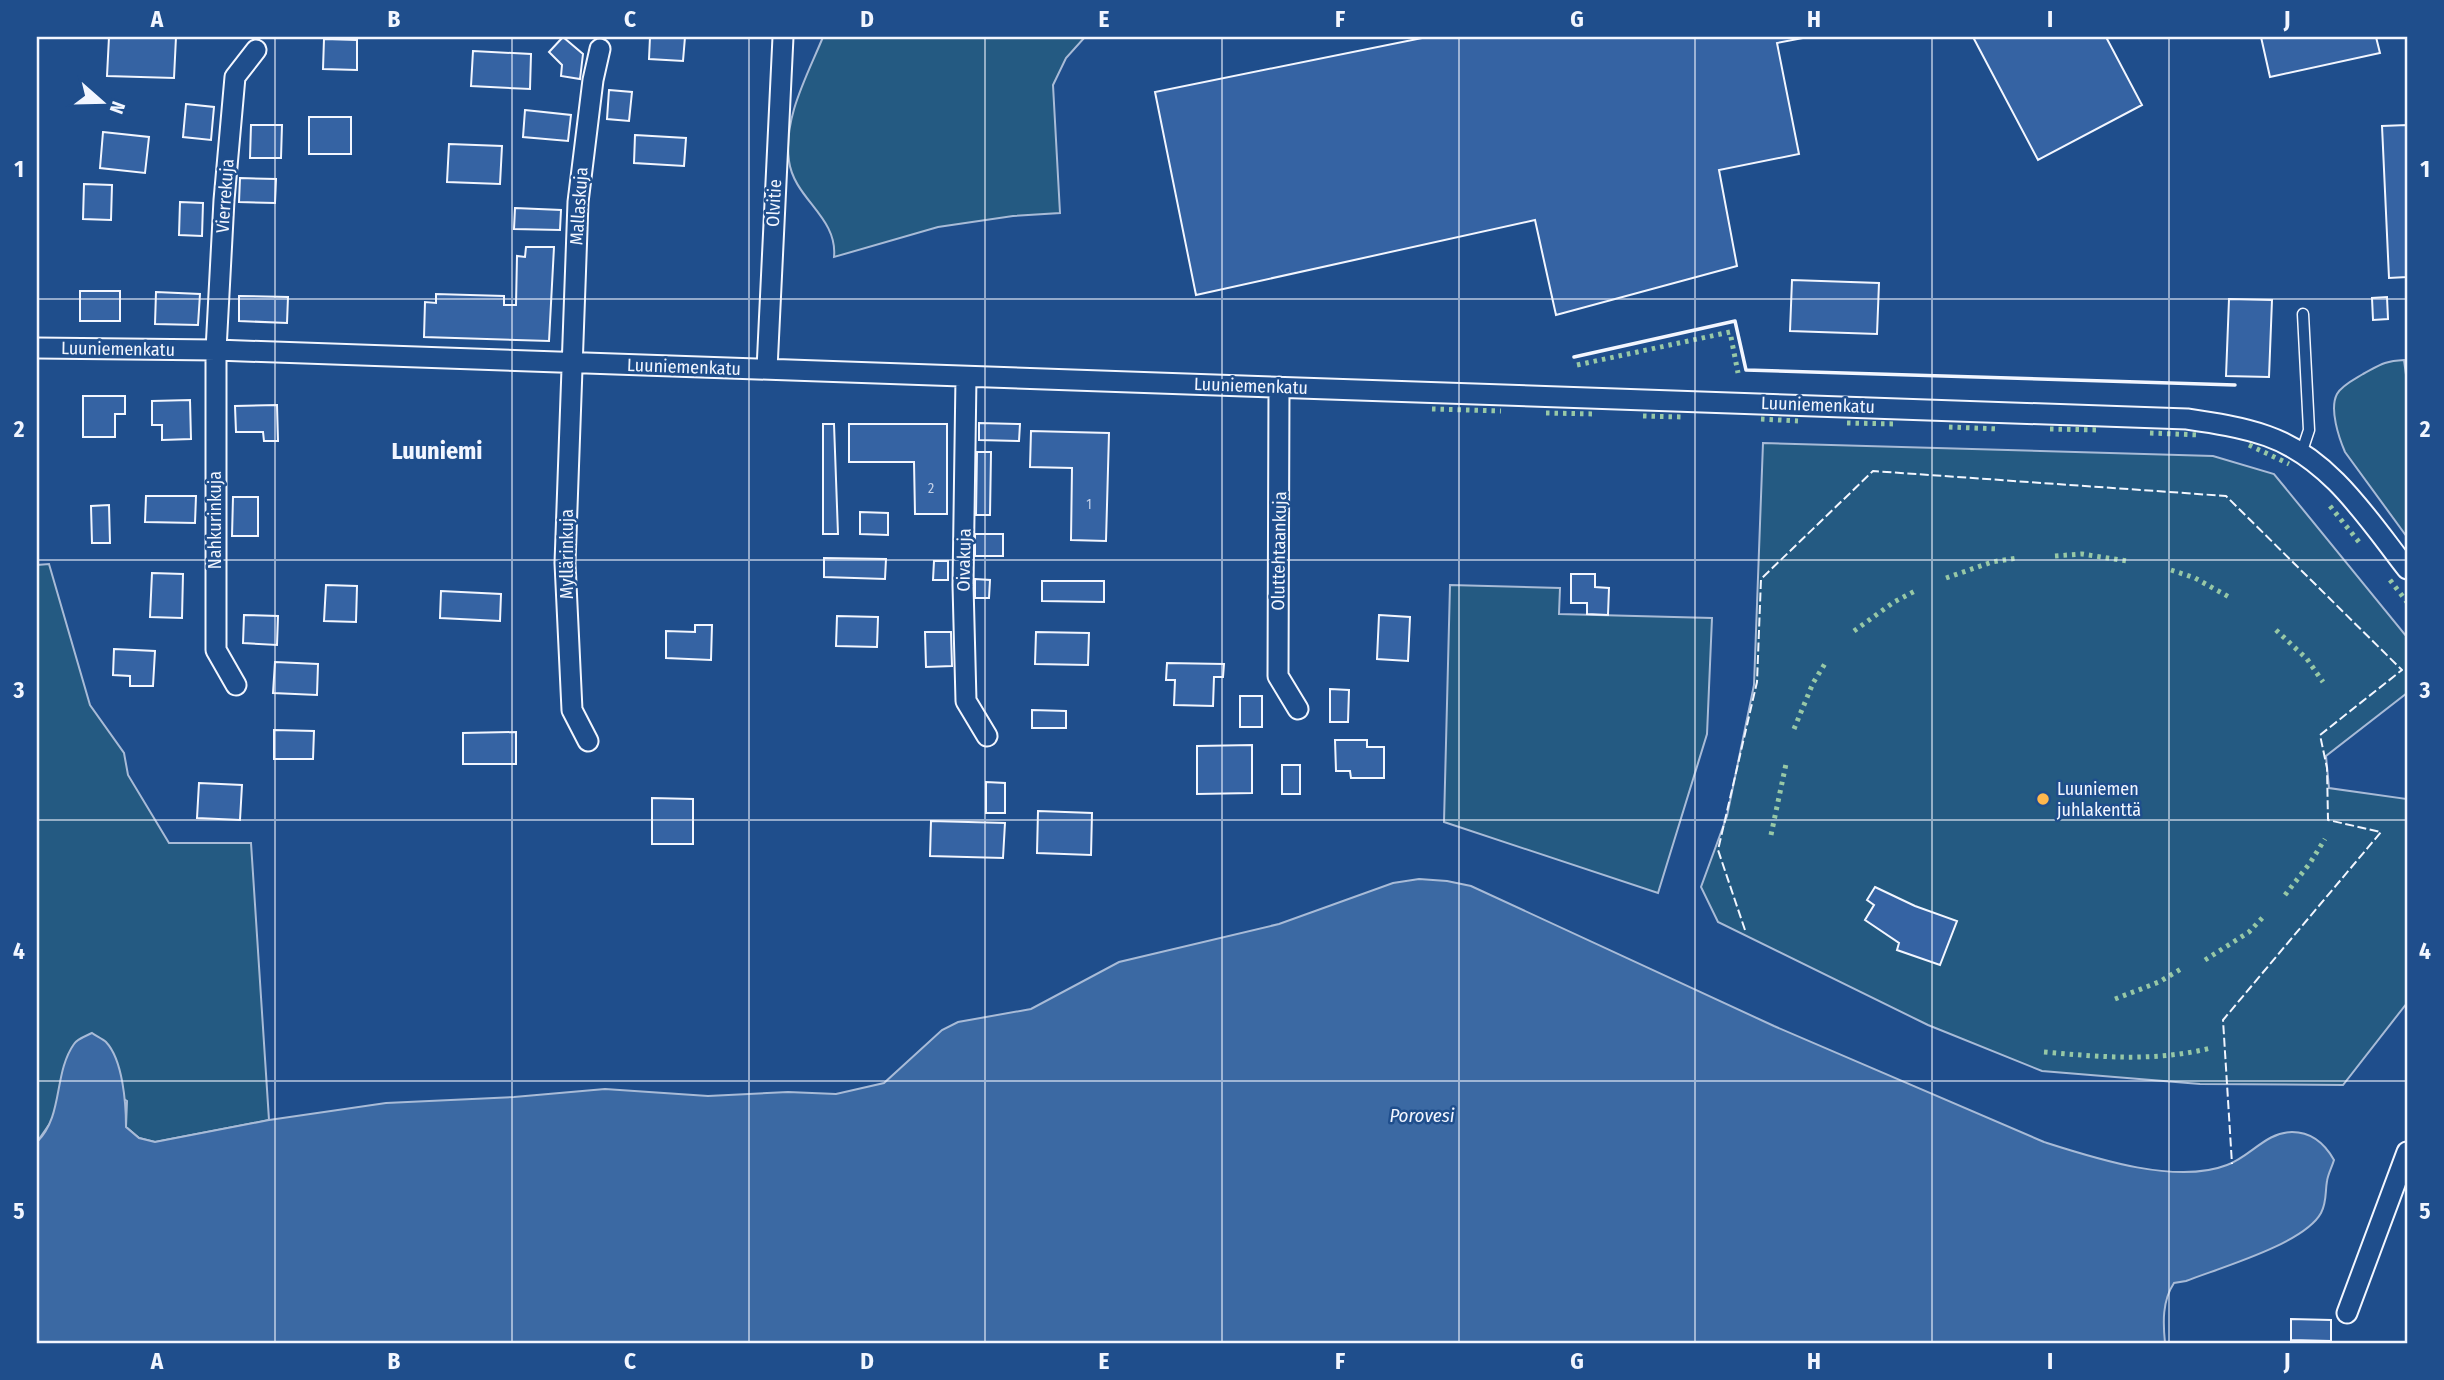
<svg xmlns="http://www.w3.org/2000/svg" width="2444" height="1380" viewBox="0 0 2444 1380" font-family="'Fira Sans Condensed',sans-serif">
<rect width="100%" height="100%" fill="#1f4e8c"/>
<!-- green -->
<path fill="#245a82" stroke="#a8bbd7" stroke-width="2" d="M 823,37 L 1085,37 L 1066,58 L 1053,85 L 1060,213 L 1013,216 L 938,227 L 834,257 C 838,217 794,199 789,161 C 783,118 807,76 823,37 Z
M 2404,360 L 2407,382 L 2407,537 L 2345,452 C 2339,438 2329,409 2337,394 C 2342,385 2355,379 2363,374 C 2380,365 2384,361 2404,360 Z
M 1763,443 L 2213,456 L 2274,474 L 2407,637 L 2407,693 L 2326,756 L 2329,788 L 2407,799 L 2407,1003 L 2343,1085 L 2200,1084 L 2042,1071 L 1928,1025 L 1718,922 L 1701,887 L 1727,816 L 1754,685 Z
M 49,564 L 90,705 L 124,753 L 128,775 L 169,843 L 251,843 L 269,1120 L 155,1142 L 139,1138 L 126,1127 L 127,1101 L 66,1062 L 53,1119 L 37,1142 L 37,565 Z
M 1450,585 L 1560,588 L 1559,614 L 1712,618 L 1707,734 L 1658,893 L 1444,822 Z"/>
<!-- water -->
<path fill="#3b69a3" stroke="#a8bbd7" stroke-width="2" d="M 1419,879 L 1447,881 L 1471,886 L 1774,1026 L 2044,1142 C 2094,1158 2176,1185 2227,1165 C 2250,1157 2266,1132 2292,1132 C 2312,1132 2325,1144 2334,1160 C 2332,1167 2328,1174 2327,1181 C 2325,1192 2327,1202 2321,1213 C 2304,1244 2219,1268 2186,1281 L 2174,1283 C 2162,1301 2163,1323 2165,1343 L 37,1343 L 37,1142 C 64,1115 53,1074 74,1044 C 77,1039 86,1036 92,1033 C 96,1036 103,1039 106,1042 C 123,1060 126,1104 126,1127 L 139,1138 L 155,1142 L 269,1120 L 386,1103 L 514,1097 L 605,1089 L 708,1096 L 788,1092 L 836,1094 L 884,1083 L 942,1030 L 958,1022 L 1031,1009 L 1119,962 L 1279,924 L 1393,883 Z"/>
<!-- building -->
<path fill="#3563a3" stroke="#f2f6ff" stroke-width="2" d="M 109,37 L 176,37 L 174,78 L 107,76 Z
M 563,37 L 583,54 L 580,79 L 561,76 L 562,65 L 549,52 Z
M 650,37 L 685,37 L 683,61 L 649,59 Z
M 1427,37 L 1808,37 L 1777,43 L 1799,154 L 1719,170 L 1737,266 L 1556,315 L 1535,220 L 1196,295 L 1155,92 Z
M 1973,37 L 2106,37 L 2142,105 L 2038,160 Z
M 2261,37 L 2376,37 L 2380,53 L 2270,77 Z
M 324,39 L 357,40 L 357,70 L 323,69 Z
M 473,51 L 531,54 L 530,89 L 471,86 Z
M 609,90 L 632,92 L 629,121 L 607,119 Z
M 186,104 L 214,107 L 211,140 L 183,137 Z
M 525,110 L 571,115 L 568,141 L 523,137 Z
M 309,117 L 351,117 L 351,154 L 309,154 Z
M 251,125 L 282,125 L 281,158 L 250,158 Z
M 2407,125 L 2407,277 L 2389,278 L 2382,126 Z
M 103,132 L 149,137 L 145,173 L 100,168 Z
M 635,135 L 686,138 L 684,166 L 634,163 Z
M 449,144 L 502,146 L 500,184 L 447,182 Z
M 240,178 L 276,179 L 275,203 L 239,202 Z
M 84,184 L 112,185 L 111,220 L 83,219 Z
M 180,202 L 203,203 L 202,236 L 179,235 Z
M 515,208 L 561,210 L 560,230 L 514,229 Z
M 526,247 L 554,247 L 549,341 L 424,337 L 425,302 L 436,303 L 436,294 L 504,296 L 504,305 L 516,305 L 517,256 L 525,257 Z
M 1792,280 L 1879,283 L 1877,334 L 1790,331 Z
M 80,291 L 120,291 L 120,321 L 80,321 Z
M 156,292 L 200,294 L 198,325 L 155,324 Z
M 239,296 L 288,297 L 287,323 L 239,321 Z
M 2387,297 L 2388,319 L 2373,320 L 2372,298 Z
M 2229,299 L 2272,300 L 2269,377 L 2226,376 Z
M 83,396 L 125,396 L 125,414 L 115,414 L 115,437 L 83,437 Z
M 190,400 L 191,439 L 162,440 L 162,425 L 152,425 L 152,401 Z
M 277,405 L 278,441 L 264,441 L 263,432 L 236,432 L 235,406 Z
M 979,423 L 1020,424 L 1019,441 L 979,440 Z
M 823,424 L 834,424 L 838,534 L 823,534 Z
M 849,424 L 947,424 L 947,514 L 915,514 L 914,462 L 849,462 Z
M 1031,431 L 1109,433 L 1106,541 L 1071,540 L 1072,468 L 1030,467 Z
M 977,452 L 991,452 L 990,515 L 976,515 Z
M 146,496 L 196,496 L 195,523 L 145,522 Z
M 233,497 L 258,497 L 258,536 L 232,536 Z
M 109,505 L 110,543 L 92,543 L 91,506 Z
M 860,512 L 888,513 L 888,535 L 860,534 Z
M 975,534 L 1003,534 L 1003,556 L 975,556 Z
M 824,558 L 886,559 L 885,579 L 824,577 Z
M 934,561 L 948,561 L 948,580 L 933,580 Z
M 152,573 L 183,574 L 182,618 L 150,617 Z
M 1571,574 L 1595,574 L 1595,587 L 1609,588 L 1608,615 L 1587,614 L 1587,603 L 1571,603 Z
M 975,579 L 990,580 L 989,598 L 975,598 Z
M 1042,581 L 1104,581 L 1104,602 L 1042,601 Z
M 326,585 L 357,586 L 356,622 L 324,621 Z
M 441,591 L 501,594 L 500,621 L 440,618 Z
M 244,615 L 278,616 L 277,645 L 243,643 Z
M 1379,615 L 1410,617 L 1408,661 L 1377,659 Z
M 837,616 L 878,617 L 877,647 L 836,646 Z
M 695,625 L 712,625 L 711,660 L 666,658 L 666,631 L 695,632 Z
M 925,632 L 951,632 L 952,666 L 926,667 Z
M 1036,632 L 1089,633 L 1088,665 L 1035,664 Z
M 114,649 L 155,651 L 153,686 L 130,686 L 130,676 L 113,675 Z
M 275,662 L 318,664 L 317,695 L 273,693 Z
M 1167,663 L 1224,664 L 1223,677 L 1214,677 L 1213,706 L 1174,705 L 1175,680 L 1166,680 Z
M 1330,689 L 1349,690 L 1348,722 L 1330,722 Z
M 1240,696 L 1262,696 L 1262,727 L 1240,727 Z
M 1032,710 L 1066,711 L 1066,728 L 1032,728 Z
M 274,730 L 314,731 L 313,759 L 274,759 Z
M 516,732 L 516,764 L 463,764 L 463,733 Z
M 1335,740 L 1367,740 L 1367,747 L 1384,747 L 1384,778 L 1351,778 L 1350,771 L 1336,771 Z
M 1252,745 L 1252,793 L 1197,794 L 1197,746 Z
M 1282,765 L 1300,765 L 1300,794 L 1282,794 Z
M 986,782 L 1005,783 L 1005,813 L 986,813 Z
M 199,783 L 242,785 L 240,820 L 197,818 Z
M 652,798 L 693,799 L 693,844 L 652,844 Z
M 1038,811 L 1092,813 L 1091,855 L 1037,853 Z
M 931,821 L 1005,823 L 1003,858 L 930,856 Z
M 1875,887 L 1915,906 L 1957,921 L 1940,965 L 1897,950 L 1899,943 L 1865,920 L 1874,905 L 1867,900 Z
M 2291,1319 L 2331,1320 L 2331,1341 L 2291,1340 Z"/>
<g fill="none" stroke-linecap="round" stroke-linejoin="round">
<!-- lane casing -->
<g stroke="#f2f6ff" stroke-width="13">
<path id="lane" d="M 2301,454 L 2309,430 L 2303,314"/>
</g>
<!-- street casing -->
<g stroke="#f2f6ff" stroke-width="23">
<path id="street" d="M 37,348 L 216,350 L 2187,419 C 2214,423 2241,427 2267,436 C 2330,458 2368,519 2407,569
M 767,369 L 783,37
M 966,377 L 963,585 L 966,701 L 987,736
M 1279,387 L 1278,676 L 1298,709
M 236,685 L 216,650 L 216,350 L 224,200 L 235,77 L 256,50
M 588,741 L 572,710 L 565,563 L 578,202 L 593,80 L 600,49
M 2347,1313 L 2407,1152"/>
</g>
<!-- lane -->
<use href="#lane" stroke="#1f4e8c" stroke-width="10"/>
<!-- street -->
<use href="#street" stroke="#1f4e8c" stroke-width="19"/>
<!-- hedge -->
<path stroke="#97c8a6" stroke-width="5" stroke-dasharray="3.5 5" stroke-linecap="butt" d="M 1577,365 L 1730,332 L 1738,373
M 1432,409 L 1501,411
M 1546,413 L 1596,414
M 1643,416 L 1683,417
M 1761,419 L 1798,421
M 1847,423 L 1896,424
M 1949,427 L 1999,429
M 2050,429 L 2099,430
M 2150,433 L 2200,435
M 2249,445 L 2289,464
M 2330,506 L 2359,542
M 2055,556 L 2082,554 L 2127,561
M 2171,570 L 2195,578 L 2229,597
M 1946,578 L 1992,562 L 2017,558
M 2390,580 L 2407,602
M 2276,630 L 2307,659 L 2323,682
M 1854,631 L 1894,602 L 1917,590
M 1794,729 L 1813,683 L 1826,662
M 1771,835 L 1786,764
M 2285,895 L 2310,863 L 2325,839
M 2205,960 L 2249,932 L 2265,915
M 2115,999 L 2159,982 L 2181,969
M 2044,1052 C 2102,1057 2154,1062 2211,1048"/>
<!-- fence -->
<path stroke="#f2f6ff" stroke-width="2" stroke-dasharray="9 3.5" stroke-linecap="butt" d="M 1745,930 L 1718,850 L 1757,682 L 1761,579 L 1873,471 L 2226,496 L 2402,670 L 2320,735 L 2327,768 L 2328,820 L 2381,832 L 2223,1020 L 2232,1164"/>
<!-- wall -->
<path stroke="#f2f6ff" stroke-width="3.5" d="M 1574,357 L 1735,321 L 1746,370 L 2235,385"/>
</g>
<!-- grid -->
<path fill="none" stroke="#f2f6ff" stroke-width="2" stroke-opacity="0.55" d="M 275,37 L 275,1343M 512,37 L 512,1343M 749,37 L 749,1343M 985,37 L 985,1343M 1222,37 L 1222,1343M 1459,37 L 1459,1343M 1695,37 L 1695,1343M 1932,37 L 1932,1343M 2169,37 L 2169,1343M 37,299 L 2407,299M 37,560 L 2407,560M 37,820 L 2407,820M 37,1081 L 2407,1081"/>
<!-- markers -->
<circle fill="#ffb74d" stroke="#1f4e8c" stroke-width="2.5" cx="2043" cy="799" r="7"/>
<g text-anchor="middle" stroke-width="5" stroke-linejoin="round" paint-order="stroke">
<!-- number labels -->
<g font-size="14" fill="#c3d1e8">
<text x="931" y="493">2</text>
<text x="1089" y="509">1</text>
</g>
<!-- street labels -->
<g font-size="18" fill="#f2f6ff" stroke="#1f4e8c">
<text transform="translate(225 196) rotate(-86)" y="6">Vierrekuja</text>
<text transform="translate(774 203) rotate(-87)" y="6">Olvitie</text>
<text transform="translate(579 206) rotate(-86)" y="6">Mallaskuja</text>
<text transform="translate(118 349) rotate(1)" y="6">Luuniemenkatu</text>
<text transform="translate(684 367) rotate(2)" y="6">Luuniemenkatu</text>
<text transform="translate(1251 386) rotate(2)" y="6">Luuniemenkatu</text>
<text transform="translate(1818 405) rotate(2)" y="6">Luuniemenkatu</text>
<text transform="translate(215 520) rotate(-90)" y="6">Nahkurinkuja</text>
<text transform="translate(1279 551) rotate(-89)" y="6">Oluttehtaankuja</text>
<text transform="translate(567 554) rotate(-90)" y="6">Myllärinkuja</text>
<text transform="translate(964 560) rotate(-89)" y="6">Oivakuja</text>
</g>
<!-- poi labels -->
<g font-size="18" fill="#f2f6ff" stroke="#1f4e8c" text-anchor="start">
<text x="2057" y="795">Luuniemen<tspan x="2057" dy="21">juhlakenttä</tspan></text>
</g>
<!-- water labels -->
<g font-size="19" font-style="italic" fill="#f2f6ff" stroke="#1f4e8c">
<text x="1422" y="1122">Porovesi</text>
</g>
<!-- district labels -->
<g font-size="24" font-weight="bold" fill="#f2f6ff" stroke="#1f4e8c">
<text x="437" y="459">Luuniemi</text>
</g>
</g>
<!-- border -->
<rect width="2444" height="1380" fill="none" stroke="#1f4e8c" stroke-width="77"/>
<!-- north arrow -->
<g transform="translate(102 102) rotate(110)" stroke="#1f4e8c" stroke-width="5" paint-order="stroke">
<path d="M0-5L12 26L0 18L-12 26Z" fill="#f2f6ff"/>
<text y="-10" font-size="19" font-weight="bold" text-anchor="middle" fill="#f2f6ff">N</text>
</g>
<rect x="38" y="38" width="2368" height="1304" fill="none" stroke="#f2f6ff" stroke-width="2.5"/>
<g font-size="23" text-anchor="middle" font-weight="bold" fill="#f2f6ff">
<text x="157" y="27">A</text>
<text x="394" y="27">B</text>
<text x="630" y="27">C</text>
<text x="867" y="27">D</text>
<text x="1104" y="27">E</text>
<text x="1340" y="27">F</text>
<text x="1577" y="27">G</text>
<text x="1814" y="27">H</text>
<text x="2050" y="27">I</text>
<text x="2287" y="27">J</text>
<text x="19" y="177">1</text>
<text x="2425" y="177">1</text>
<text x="19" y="437">2</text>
<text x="2425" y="437">2</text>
<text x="19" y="698">3</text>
<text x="2425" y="698">3</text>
<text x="19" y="959">4</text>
<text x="2425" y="959">4</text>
<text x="19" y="1219">5</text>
<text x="2425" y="1219">5</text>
<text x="157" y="1369">A</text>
<text x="394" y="1369">B</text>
<text x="630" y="1369">C</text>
<text x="867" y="1369">D</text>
<text x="1104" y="1369">E</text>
<text x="1340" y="1369">F</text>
<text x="1577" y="1369">G</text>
<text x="1814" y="1369">H</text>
<text x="2050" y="1369">I</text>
<text x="2287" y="1369">J</text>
</g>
</svg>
